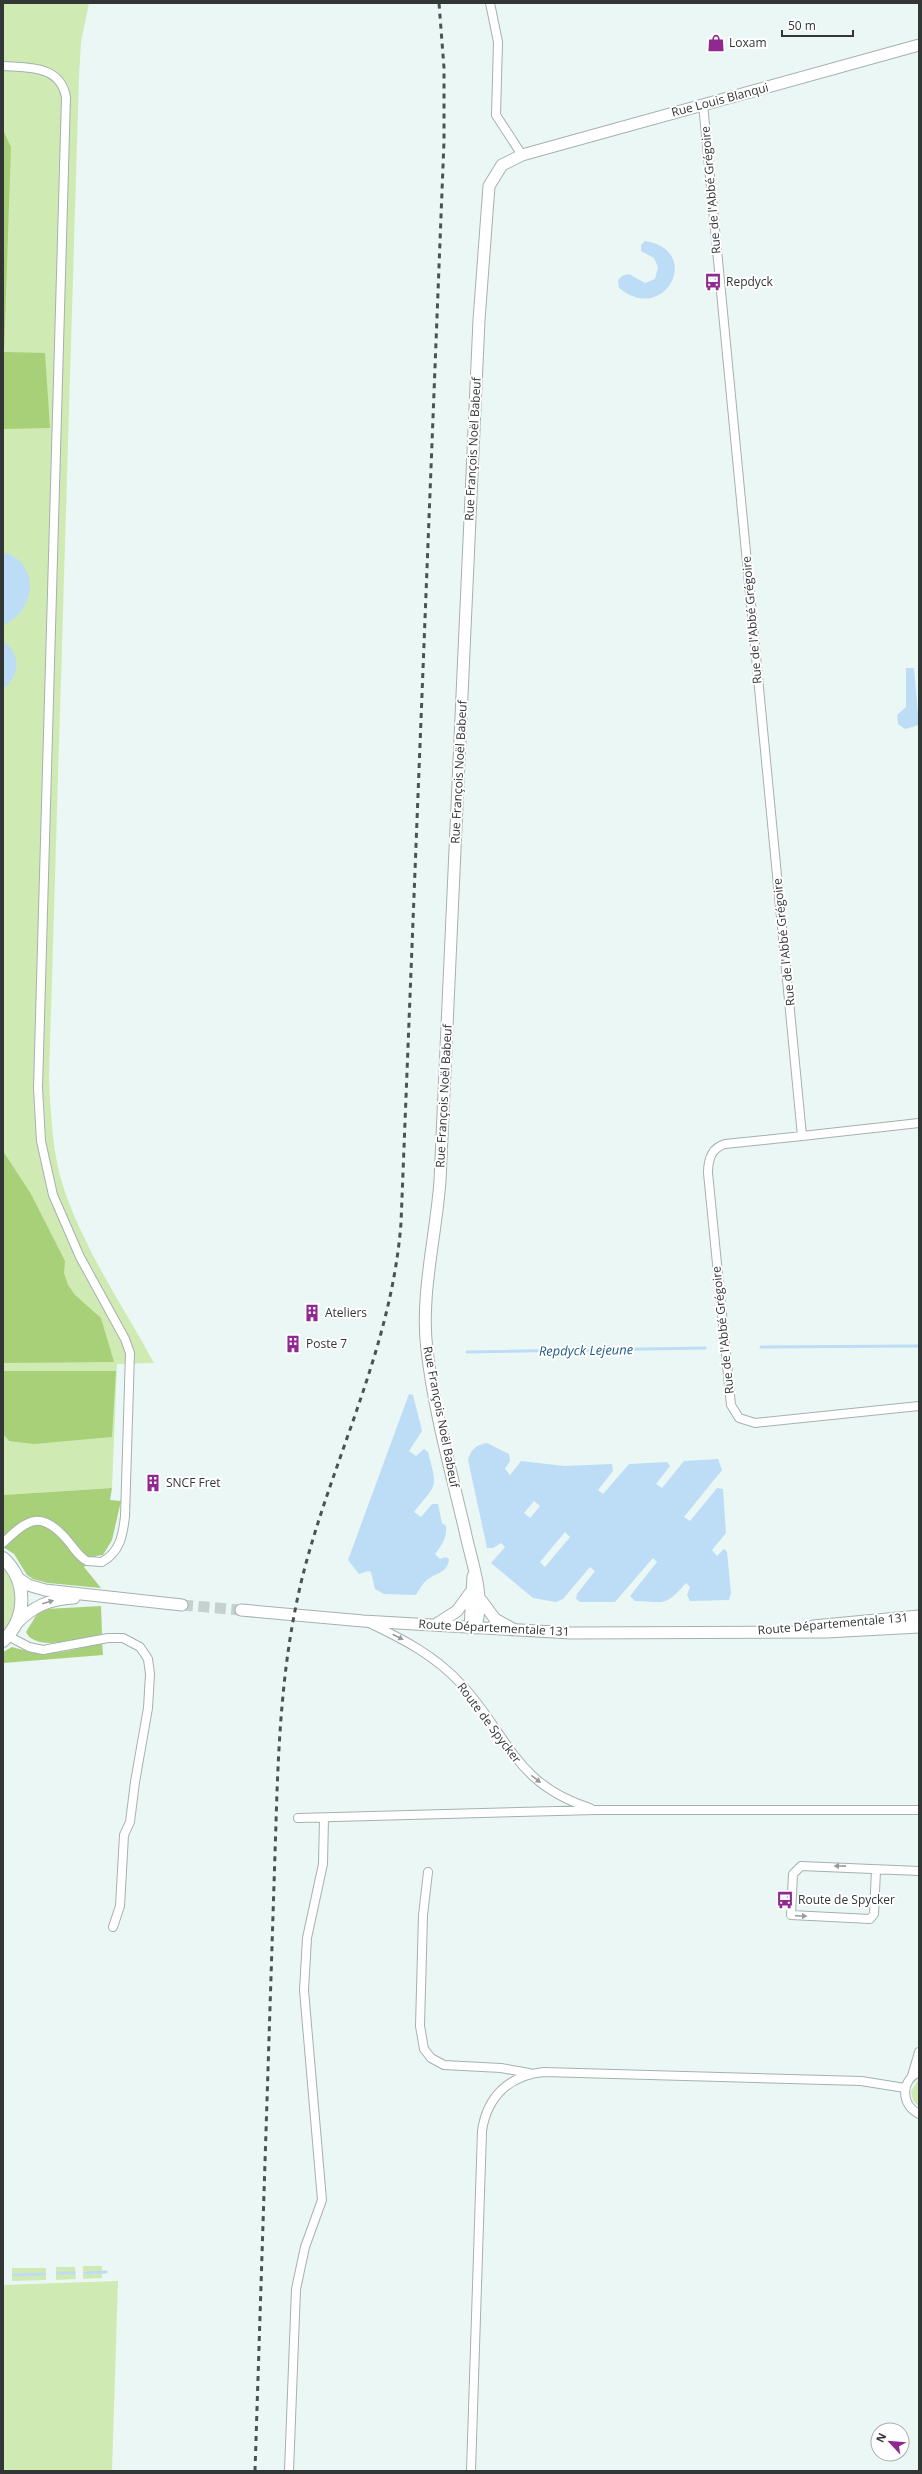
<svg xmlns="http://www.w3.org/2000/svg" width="922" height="2474" viewBox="0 0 922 2474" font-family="'Open Sans',sans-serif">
<rect width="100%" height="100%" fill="#eaf7f5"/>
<!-- green -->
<path fill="#cfebb3" d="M 3,3 L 89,3 L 81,42 L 79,77 L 49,1078 C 51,1115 52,1153 64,1189 C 85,1251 123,1306 154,1363 L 117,1364 L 112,1488 L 3,1495 Z
M 3,1567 C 19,1587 19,1612 3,1632 Z
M 919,2079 L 919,2107 L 913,2100 L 911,2091 Z
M 83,2266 L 102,2266 L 102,2278 L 83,2279 Z
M 56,2267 L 75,2267 L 76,2279 L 56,2280 Z
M 12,2268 L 46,2268 L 46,2280 L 12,2281 Z
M 118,2281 L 112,2471 L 3,2471 L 3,2285 Z"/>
<!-- forest -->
<path fill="#a7d078" d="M 3,130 L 11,147 L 4,352 L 45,353 L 50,428 L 3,429 Z
M 3,1151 L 31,1194 L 65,1261 L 64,1273 L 68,1285 L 75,1295 L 101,1318 L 114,1362 L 3,1363 Z
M 3,1371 L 116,1371 L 112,1437 L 34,1444 L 9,1441 L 3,1434 Z
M 112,1488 L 110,1500 L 121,1501 L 112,1540 L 103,1555 L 96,1556 L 84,1567 L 101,1588 L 48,1583 L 33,1579 L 27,1575 L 14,1554 L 3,1547 L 3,1495 Z
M 101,1606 L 102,1634 C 85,1638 35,1653 26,1632 L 37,1614 L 46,1609 Z
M 102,1642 L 103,1655 L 3,1663 L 3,1652 L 12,1647 C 51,1658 65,1652 102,1642 Z"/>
<!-- water -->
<path fill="#bdddf7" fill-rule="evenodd" d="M 645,241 C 704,250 665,326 619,288 L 618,280 L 622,276 L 629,274 L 645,283 L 655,279 L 658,267 L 654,258 L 641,251 L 641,245 Z
M 3,552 C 41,562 37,612 3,625 Z
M 3,641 C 21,653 21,677 3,688 Z
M 906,668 L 914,668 L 919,725 L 905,729 L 898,724 L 897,715 L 906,707 Z
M 409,1394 L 413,1395 L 422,1431 L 409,1451 L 416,1456 L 424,1449 L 428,1452 C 438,1490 437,1483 414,1512 L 421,1517 L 432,1504 L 438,1504 L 442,1523 L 446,1526 C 447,1538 442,1545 435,1554 L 440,1559 L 446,1557 L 449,1559 C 448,1573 437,1572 427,1580 C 422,1584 419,1590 416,1595 L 384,1594 L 375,1589 L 371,1572 L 368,1571 L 359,1574 L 348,1560 Z
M 487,1443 L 509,1454 L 510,1461 L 505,1469 L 510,1475 L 521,1461 L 564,1466 L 612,1464 L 613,1471 L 598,1490 L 603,1494 L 629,1464 L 667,1462 L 670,1466 L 656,1484 L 662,1488 L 684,1461 L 718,1459 L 722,1470 L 684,1517 L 690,1521 L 717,1488 L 723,1489 L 726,1533 L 712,1550 L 717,1556 L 724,1549 L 727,1552 L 731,1593 L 729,1600 L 690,1601 L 687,1595 L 690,1587 L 686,1583 C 665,1607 665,1602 635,1601 L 630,1596 L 657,1562 L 653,1558 L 615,1602 L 580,1602 L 576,1599 L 577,1594 L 595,1571 L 590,1567 L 563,1599 L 556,1602 L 533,1598 L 491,1563 L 505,1547 L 501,1543 L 493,1548 L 487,1548 L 468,1460 C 471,1449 476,1445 487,1443 ZM 534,1501 L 540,1506 L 530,1518 L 524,1513 ZM 565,1532 L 570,1537 L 545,1567 L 540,1562 Z"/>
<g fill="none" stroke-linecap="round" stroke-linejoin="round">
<!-- stream -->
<path stroke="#bdddf7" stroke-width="3" d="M 761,1347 L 919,1346
M 467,1352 L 705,1348
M 58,2273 L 74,2273
M 85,2273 L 106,2272
M 14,2275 L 44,2274"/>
<!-- secondary-tunnel -->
<path stroke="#c5d1cf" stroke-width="11" stroke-dasharray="11 5.5" stroke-linecap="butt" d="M 182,1605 L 241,1610"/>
<!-- street casing -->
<g stroke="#a5b1af" stroke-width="10">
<path id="street" d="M 490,3 L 498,42 L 496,115 L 522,155
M 3,66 C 29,68 60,65 66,97 L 38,1088 L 41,1141 L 53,1195 L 80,1257 L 125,1339 L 130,1353 L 125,1516 C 123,1535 120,1552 102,1562 L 87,1561 C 79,1557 74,1548 68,1541 C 42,1510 28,1518 3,1543
M 703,104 L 802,1136 L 725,1144 C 711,1148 708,1160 708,1173 L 731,1405 L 739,1418 L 755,1423 L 919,1406
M 802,1136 L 919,1123
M 369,1623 C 403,1639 436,1656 462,1685 C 509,1736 514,1784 590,1808
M 8,1636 L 29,1647 L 43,1650 L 108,1638 L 123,1638 L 140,1647 L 148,1659 L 150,1674 L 148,1708 L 135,1782 L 130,1822 L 124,1835 L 120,1906 L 113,1927
M 298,1818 L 596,1810 L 919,1810
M 876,1870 L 874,1914 L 870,1919 L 791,1915 L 793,1874 L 801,1866 L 919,1871
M 428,1872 L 423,1915 L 420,2026 L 424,2049 L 431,2058 L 444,2065 L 501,2068 L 529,2073
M 919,2072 C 900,2081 901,2105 919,2114
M 912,2076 L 919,2052
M 289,2471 L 296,2289 L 305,2247 L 322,2200 L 304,1990 L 307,1938 L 323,1864 L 324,1818
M 471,2471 L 482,2131 C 487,2096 510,2075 544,2072 L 861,2081 L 905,2088"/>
</g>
<!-- secondary casing -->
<g stroke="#a5b1af" stroke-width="13">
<path id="secondary" d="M 18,1578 L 28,1585 L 45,1590 L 182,1605
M 481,1600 L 495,1619 L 513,1629
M 241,1610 L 363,1621 L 571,1633 L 826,1632 L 919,1627
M 16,1624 C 33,1606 50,1599 74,1598
M 435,1625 L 457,1611 L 470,1593
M 813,1626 L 919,1616
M 470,1628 L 473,1576
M 476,1628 C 485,1592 472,1565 465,1531 C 451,1471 434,1411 427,1350 C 420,1296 436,1236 440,1181 L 479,320 L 489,186 L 502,165 L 522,155 L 919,45"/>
</g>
<!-- primary casing -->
<g stroke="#a5b1af" stroke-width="14">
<path id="primary" d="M 3,1558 C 28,1581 27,1618 3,1641"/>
</g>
<!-- street -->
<use href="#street" stroke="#fff" stroke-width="8"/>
<!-- secondary -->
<use href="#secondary" stroke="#fff" stroke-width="11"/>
<!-- primary -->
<use href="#primary" stroke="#fff" stroke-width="12"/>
<!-- rail -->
<path stroke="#4c5251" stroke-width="3" stroke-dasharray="5 5" stroke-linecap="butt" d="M 255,2471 L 277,1792 C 280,1712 286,1633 308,1556 C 340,1443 392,1341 401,1223 L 444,141 L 444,68 L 439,3"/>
</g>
<!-- one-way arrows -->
<defs><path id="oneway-solid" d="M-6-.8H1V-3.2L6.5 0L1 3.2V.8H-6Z"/></defs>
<g fill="#989b9a">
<use href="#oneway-solid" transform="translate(48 1602) rotate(-16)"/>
<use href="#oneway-solid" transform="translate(398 1637) rotate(27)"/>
<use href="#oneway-solid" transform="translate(536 1779) rotate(38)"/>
<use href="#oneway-solid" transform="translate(840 1866) rotate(-179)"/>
<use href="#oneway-solid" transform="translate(801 1916) rotate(2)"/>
</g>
<!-- icons -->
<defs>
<g id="shop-bare" transform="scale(1.38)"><path d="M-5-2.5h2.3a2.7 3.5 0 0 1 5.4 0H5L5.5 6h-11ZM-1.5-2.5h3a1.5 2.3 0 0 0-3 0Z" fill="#90298f" stroke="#fff" stroke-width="2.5" paint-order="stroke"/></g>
<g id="bus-bare" transform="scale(1.38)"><path d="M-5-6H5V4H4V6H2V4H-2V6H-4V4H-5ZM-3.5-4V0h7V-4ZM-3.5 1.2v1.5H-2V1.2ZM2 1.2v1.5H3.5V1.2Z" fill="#90298f" stroke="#fff" stroke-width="2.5" paint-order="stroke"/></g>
<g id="building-bare" transform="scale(1.38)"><path d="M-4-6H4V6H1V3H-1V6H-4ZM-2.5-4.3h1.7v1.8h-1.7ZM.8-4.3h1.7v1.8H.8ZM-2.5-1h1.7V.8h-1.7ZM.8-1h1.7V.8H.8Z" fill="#90298f" stroke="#fff" stroke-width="2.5" paint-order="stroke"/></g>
</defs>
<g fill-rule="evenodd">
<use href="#shop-bare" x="716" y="43"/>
<use href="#bus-bare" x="713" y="282"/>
<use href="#building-bare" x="312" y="1313"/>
<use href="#building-bare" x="293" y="1344"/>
<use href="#building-bare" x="153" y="1483"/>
<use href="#bus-bare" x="785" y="1900"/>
</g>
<g text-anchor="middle" stroke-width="4" stroke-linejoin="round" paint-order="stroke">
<!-- poi labels -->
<g font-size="12" fill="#323736" stroke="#fff" text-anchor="start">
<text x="729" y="47">Loxam</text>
<text x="726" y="286">Repdyck</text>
<text x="325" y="1317">Ateliers</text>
<text x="306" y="1348">Poste 7</text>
<text x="166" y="1487">SNCF Fret</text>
<text x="798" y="1904">Route de Spycker</text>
</g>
<!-- street labels -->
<g font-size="12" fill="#323736" stroke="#fff">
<text transform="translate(720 100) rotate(-15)" y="4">Rue Louis Blanqui</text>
<text transform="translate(711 190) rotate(-95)" y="4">Rue de l'Abbé Grégoire</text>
<text transform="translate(473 449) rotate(-87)" y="4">Rue François Noël Babeuf</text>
<text transform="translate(752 620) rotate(-95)" y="4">Rue de l'Abbé Grégoire</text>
<text transform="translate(459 772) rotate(-87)" y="4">Rue François Noël Babeuf</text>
<text transform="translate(784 942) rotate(-96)" y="4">Rue de l'Abbé Grégoire</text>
<text transform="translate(444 1096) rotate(-87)" y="4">Rue François Noël Babeuf</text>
<text transform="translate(723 1330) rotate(-96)" y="4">Rue de l'Abbé Grégoire</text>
<text transform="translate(441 1417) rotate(79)" y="4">Rue François Noël Babeuf</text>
<text transform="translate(833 1624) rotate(-5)" y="4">Route Départementale 131</text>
<text transform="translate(494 1628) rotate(3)" y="4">Route Départementale 131</text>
<text transform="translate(489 1723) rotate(53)" y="4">Route de Spycker</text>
</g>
<!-- water labels -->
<g font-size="13" font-style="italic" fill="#1e5b85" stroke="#fff">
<text transform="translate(586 1350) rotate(-1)" y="5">Repdyck Lejeune</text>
</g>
</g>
<!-- border -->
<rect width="922" height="2474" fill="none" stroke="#323736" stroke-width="8"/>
<!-- north arrow -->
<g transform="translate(890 2442) rotate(296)"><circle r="19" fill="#ffffff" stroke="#adafaf"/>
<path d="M0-3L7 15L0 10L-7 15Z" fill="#90298f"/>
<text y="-6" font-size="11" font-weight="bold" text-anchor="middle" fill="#323736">N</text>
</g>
<!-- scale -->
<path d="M782 30v6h71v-6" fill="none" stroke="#323736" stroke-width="2"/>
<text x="788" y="30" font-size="12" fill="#323736" stroke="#ffffff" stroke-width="3" paint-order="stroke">50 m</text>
</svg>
